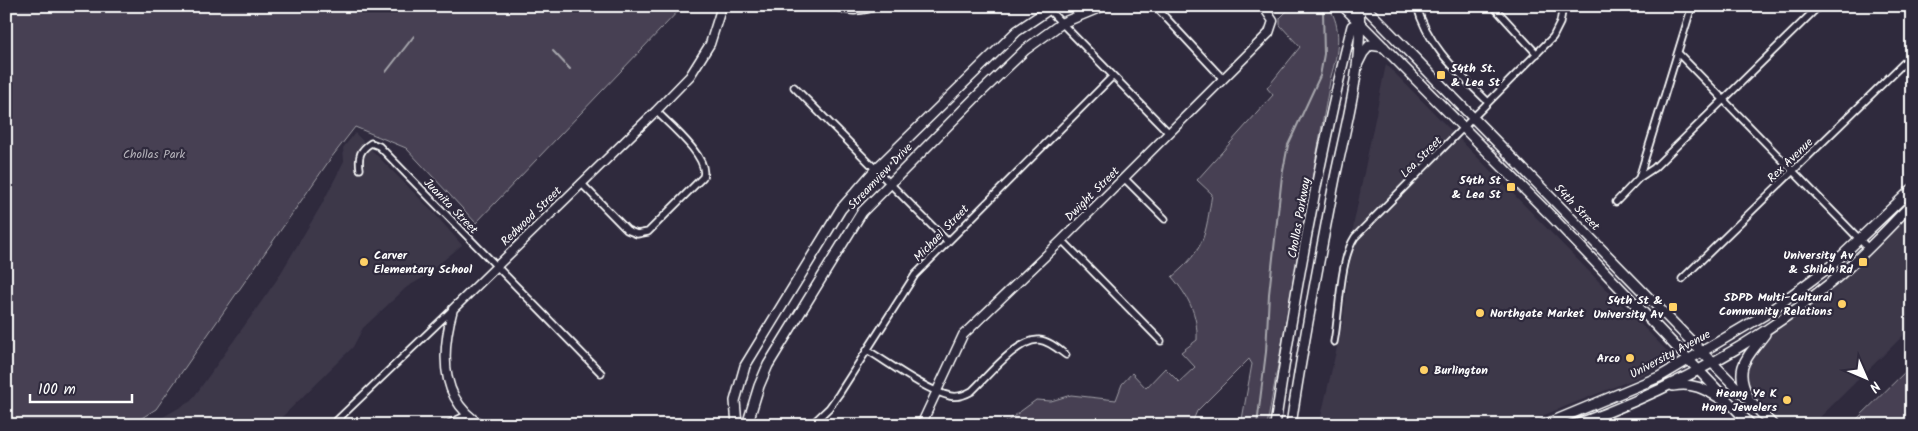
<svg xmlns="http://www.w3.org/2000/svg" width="1918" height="431" viewBox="0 0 1918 431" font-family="Kalam,sans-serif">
<rect width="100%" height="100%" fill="#2f2a3d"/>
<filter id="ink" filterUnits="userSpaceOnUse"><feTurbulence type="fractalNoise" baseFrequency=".02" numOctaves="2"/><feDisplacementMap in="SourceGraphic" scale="10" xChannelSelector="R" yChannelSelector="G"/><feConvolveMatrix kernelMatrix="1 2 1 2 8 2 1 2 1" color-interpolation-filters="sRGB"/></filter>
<g filter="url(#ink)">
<!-- built -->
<path fill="#3c3749" d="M 1386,64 L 1671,355 L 1665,363 L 1639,377 L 1519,425 L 1319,425 L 1343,321 L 1354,222 Z
M 355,133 L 433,212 L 462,245 L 421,279 L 407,287 L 363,328 L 353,347 L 274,425 L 149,425 L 191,401 L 276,281 L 322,204 L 344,161 L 343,148 Z
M 1909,212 L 1912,216 L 1912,327 L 1812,425 L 1780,425 L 1757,401 L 1746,379 L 1745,368 L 1766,337 L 1833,286 Z"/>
<!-- green -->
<path fill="#464152" stroke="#a2a0a8" d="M 6,6 L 683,6 L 476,223 L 406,148 L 355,127 L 331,158 L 156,409 L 131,425 L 6,425 Z
M 1292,6 L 1328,6 C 1343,27 1338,53 1331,76 L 1267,425 L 1241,425 L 1252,364 L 1249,359 L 1197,411 L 1191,425 L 1002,425 L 1036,400 L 1051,401 L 1071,395 L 1116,400 L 1122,384 L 1132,373 L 1146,388 L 1165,368 L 1179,382 L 1195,367 L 1181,352 L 1197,340 C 1198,314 1188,296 1172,277 C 1206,248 1205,236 1212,194 L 1197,180 L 1273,95 L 1267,88 L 1300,47 L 1280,25 L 1280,18 Z
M 1912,365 L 1912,425 L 1851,425 Z"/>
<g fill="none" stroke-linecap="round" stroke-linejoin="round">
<!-- stream -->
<path stroke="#a7a6ad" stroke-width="2" d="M 553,51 L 570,69
M 386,72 L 414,36
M 1257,425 L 1266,352 L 1269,294 L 1282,176 L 1288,145 L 1320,76 L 1324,54 L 1323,11"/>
<!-- minor casing -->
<g stroke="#fff" stroke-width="9">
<path id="minor" d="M 834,6 C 849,14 864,11 880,6
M 1045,6 L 1169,133
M 1155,6 L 1223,79
M 1417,6 C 1427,46 1460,74 1488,102
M 1493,6 L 1537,54
M 1678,53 L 1867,247
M 794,87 L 947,241
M 360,169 C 358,156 360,150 371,143 L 379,146 L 601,373
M 1124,178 L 1165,219
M 1639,178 L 1692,6
M 581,183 L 627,230 L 637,234 L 648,232 L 703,177 C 710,158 670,125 656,111
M 1616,202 L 1639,178 L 1654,168 L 1819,6
M 1062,240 L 1161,341
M 1682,279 L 1912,55
M 1334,342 C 1340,312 1339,261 1355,237 L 1553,37 L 1560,23 L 1563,6
M 867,350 C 889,363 925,390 950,396 C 958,398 965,395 972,391 C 987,377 1017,339 1039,340 C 1049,341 1058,349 1066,355
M 332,425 L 453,309
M 446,425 L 467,415
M 811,425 L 829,408 L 839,394 L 915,275 L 1112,77"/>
</g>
<!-- tertiary casing -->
<g stroke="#fff" stroke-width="11">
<path id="tertiary" d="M 482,425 C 439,400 441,352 453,309 L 656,111 L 690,76 L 710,44 L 722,6
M 921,425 L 963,335 L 1061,241 L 1269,33 L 1273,21 L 1263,6"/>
</g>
<!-- secondary casing -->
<g stroke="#fff" stroke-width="12">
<path id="secondary" d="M 737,425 L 735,401 L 745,366 L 841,209 L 876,169 L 1017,31 L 1054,6
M 747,425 L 759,386 L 768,365 L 862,212 L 974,99 L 1025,50 L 1062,23 L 1103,6
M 1275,425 C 1295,291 1319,157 1352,26 L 1360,22
M 1291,425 C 1303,342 1319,260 1335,178 C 1347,120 1363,66 1359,6"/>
</g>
<!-- primary casing -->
<g stroke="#fff" stroke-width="12">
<path id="primary" d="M 1343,6 L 1553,218 L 1751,425
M 1364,6 L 1773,425
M 1358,63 L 1363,53 L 1370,45 L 1384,47
M 1673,386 C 1692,382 1705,389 1721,399
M 1748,396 C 1733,366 1748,357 1765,334
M 1544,425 L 1659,377 L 1766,314 L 1832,265 L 1912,189
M 1575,425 C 1668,391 1756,344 1833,281 C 1861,258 1886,230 1912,204"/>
</g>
<!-- minor -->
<use href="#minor" stroke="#2f2a3d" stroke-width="5.5"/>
<!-- tertiary -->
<use href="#tertiary" stroke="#2f2a3d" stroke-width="8"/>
<!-- secondary -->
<use href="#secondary" stroke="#2f2a3d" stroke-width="9"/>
<!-- primary -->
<use href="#primary" stroke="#2f2a3d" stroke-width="9"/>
</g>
</g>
<!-- markers -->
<g fill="#ffd166" stroke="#2f2a3d" stroke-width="2">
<rect x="1436" y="70" width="10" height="10" rx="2.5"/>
<rect x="1506" y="182" width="10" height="10" rx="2.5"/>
<circle cx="364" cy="262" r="5"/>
<rect x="1858" y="257" width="10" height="10" rx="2.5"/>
<circle cx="1842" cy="304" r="5"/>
<rect x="1668" y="302" width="10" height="10" rx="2.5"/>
<circle cx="1480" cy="313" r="5"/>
<circle cx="1630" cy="358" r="5"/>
<circle cx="1424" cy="370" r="5"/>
<circle cx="1787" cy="400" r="5"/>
</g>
<g text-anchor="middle" stroke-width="4.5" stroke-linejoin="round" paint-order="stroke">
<!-- poi labels -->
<g font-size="12" font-weight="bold" fill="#fff" stroke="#2f2a3d" text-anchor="end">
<text x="1451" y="72" text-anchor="start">54th St.<tspan x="1451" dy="14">&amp; Lea St</tspan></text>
<text x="1501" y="184">54th St<tspan x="1501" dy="14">&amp; Lea St</tspan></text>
<text x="374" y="259" text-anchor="start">Carver<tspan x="374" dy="14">Elementary School</tspan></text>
<text x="1853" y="259">University Av<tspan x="1853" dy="14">&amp; Shiloh Rd</tspan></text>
<text x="1832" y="301">SDPD Multi-Cultural<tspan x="1832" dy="14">Community Relations</tspan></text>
<text x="1663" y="304">54th St &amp;<tspan x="1663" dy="14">University Av</tspan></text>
<text x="1490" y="317" text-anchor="start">Northgate Market</text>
<text x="1620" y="362">Arco</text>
<text x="1434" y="374" text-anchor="start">Burlington</text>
<text x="1777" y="397">Heang Ye K<tspan x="1777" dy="14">Hong Jewelers</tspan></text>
</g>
<!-- park labels -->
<g font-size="12" fill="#b5b3ba" stroke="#2f2a3d">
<text x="154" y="158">Chollas Park</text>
</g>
<!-- street labels -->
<g font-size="12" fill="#fff" stroke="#2f2a3d">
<text transform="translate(1421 157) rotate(-45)" y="4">Lea Street</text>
<text transform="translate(1790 160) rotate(-44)" y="4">Rex Avenue</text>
<text transform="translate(880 176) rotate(-46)" y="4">Streamview Drive</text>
<text transform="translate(1092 194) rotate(-45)" y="4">Dwight Street</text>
<text transform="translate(451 206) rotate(46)" y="4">Juanita Street</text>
<text transform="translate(1577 207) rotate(46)" y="4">54th Street</text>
<text transform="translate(531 216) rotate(-44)" y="4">Redwood Street</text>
<text transform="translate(1299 218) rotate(-80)" y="4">Chollas Parkway</text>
<text transform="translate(941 233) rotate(-46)" y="4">Michael Street</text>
<text transform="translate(1670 354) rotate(-28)" y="4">University Avenue</text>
</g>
</g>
<!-- margin -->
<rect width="1918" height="431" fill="none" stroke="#2f2a3d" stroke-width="25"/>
<rect x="12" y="12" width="1893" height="406" fill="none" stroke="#fff" stroke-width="2" filter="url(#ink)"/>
<!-- north arrow -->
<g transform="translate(1866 378) rotate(135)" stroke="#2f2a3d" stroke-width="4" paint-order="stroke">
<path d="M0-4L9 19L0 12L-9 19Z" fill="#ffffff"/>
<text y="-8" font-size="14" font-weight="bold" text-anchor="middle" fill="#ffffff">N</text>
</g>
<!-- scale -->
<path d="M30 394v8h102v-8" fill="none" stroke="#ffffff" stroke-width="2.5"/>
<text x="38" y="394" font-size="15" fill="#ffffff" stroke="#2f2a3d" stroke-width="4" paint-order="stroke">100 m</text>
</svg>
